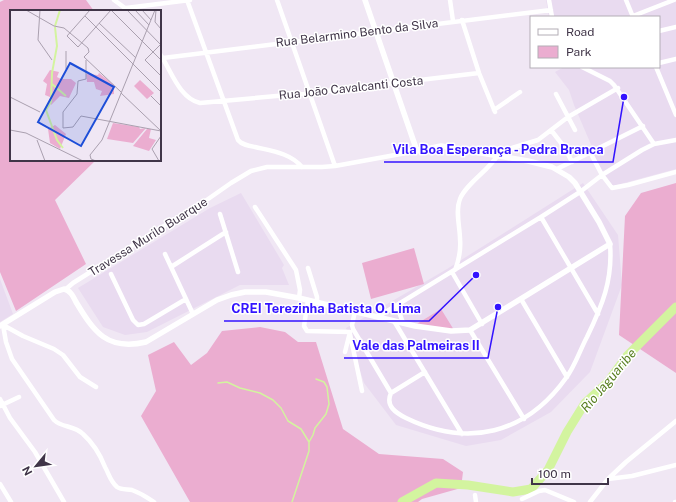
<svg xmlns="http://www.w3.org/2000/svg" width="676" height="502" viewBox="0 0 676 502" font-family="'Public Sans',sans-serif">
<rect width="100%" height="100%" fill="#f0e7f4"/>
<!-- residential -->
<path fill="#e9dbf0" d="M 546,0 L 676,0 L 676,169 L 613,186 L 595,161 L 592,147 L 574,105 L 569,90 L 555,72 L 564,67 L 659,67 L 659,17 L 549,17 Z
M 583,183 L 618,235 L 622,285 L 590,372 L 551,412 L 501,440 L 466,446 L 396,425 L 364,383 L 346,328 L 447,269 Z
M 241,193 L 284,265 L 282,268 L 289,285 L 240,285 L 147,332 L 125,335 L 103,327 L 78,288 L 210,208 Z
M 0,279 L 13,314 L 0,322 Z"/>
<!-- green -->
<path fill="#ebadd0" d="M 4,0 L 86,0 L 94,11 L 11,11 L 11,160 L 96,160 L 55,200 L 86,264 L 16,311 L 0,272 L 0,2 Z
M 676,183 L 676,373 L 619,335 L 625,216 L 641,193 Z
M 414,248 L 424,284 L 371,299 L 362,263 Z
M 441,309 L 454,330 L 415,325 Z
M 260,327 L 285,332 L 298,342 L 316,342 L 343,429 L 379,454 L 443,459 L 463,472 L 461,488 L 422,499 L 418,502 L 190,502 L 141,416 L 156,391 L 148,355 L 174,342 L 191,365 L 207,353 L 222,331 Z"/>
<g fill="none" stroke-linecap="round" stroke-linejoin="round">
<!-- stream -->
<path stroke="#d3f49f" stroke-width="1.5" d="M 218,383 L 227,382 L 240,388 L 260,393 L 273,400 L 281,408 L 288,421 L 301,429 L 309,442 L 309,451 L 292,502
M 309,442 L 313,435 L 315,428 L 326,414 L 329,404 L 327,387 L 324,382 L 316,379"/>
<!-- river -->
<path stroke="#d3f49f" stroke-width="9" d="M 402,502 L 436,483 L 468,485 L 513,492 L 531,489 L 548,470 L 567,432 L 585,403 L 608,382 L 627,356 L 676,307"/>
<!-- minor -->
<path stroke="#fff" stroke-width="4.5" d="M 114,0 L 129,11
M 187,0 L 238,140 C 242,145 249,146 255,147 C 272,151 290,153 302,167
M 277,0 L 335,166
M 450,0 L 453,21
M 549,0 L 552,17
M 626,0 L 633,17
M 126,8 L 190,0
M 633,16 L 674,0
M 462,20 L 479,73 L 495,112
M 659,31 L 676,27
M 160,54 C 171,70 179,98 200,103 L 310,93 L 479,73
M 163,58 L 551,10
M 659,63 L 676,59
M 582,67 L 610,81 L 614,85 L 654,144
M 656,67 L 676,115
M 556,94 L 575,130
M 494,110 L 520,92
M 551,130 L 565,148 L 572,162
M 590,152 L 602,175 L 612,188 L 628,185 L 676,172
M 504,156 L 512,148 L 538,140 L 568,117 L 618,88
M 557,169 L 643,126
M 255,207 L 296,270 L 300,290 L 299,298
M 220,214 L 238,272
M 541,217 L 598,314
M 165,254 L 193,314
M 171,267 L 226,232
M 308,268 L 317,297 L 317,302
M 455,270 C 459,260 461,250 460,239 C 460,227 455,211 460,199 C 466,184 488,171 498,155
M 452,272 L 482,324
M 111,274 L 133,320 L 138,325 L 144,324 L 186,299
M 66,289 L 73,283 L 154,232 L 201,204 L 231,183 L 251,171 L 267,167 L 322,167 L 335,166 L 417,151
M 521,299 L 567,377
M 308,300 L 304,326 L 307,331 L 350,332 L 345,352
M 397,306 L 403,323
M 355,311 L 352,325 L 353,329 L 391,393 C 385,406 396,413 406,418 C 468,448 526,434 566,378 C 575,366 580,350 587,337 C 602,306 613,280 610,244
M 379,316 L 541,217 L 580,192 L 602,175 L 642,150 L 654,144 L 676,140
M 394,321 L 462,434
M 3,325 L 6,342 L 12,359 L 54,420 C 62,428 74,425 83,434 C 93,443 100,454 105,467 C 109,474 110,481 117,487 C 121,490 128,489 132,490 C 140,493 147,497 154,502
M 3,325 L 23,336 L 54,349 L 63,355 L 80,377 L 96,387
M 470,330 L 524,419
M 350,334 L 362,391
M 391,393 L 425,372
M 0,399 L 10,418 L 35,452 L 64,502
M 0,406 L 19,397
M 608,479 L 632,476 L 676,465
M 0,484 L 11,502
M 475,495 L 476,502
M 522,499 L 539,491 L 545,490 L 574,502
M 590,502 L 608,479 L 626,462 L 676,421
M 675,502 L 676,502"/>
<!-- tertiary -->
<path stroke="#fff" stroke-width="5.5" d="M 0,326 L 55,292 L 64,289 C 70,290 73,296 76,302 C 94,332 107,351 146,342 L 217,300 L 231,295 L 245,292 L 266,292 L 299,298 L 415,326 L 451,331 L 470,330 L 610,244 L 599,222 L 575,183 L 569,177 L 552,167 L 528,161 L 441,146 L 417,151 L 365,0"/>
</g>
<g text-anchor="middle" stroke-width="3" stroke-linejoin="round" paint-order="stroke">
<!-- street labels -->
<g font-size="12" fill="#403548" stroke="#fff">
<text transform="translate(357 33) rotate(-7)" y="4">Rua Belarmino Bento da Silva</text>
<text transform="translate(351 88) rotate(-6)" y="4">Rua João Cavalcanti Costa</text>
<text transform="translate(148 237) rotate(-32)" y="4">Travessa Murilo Buarque</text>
</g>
<!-- water labels -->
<g font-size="13" font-style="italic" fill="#587f20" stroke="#fff">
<text transform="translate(608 380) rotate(-50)" y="5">Rio Jaguaribe</text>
</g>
</g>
<!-- overview -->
<g transform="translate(10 10)">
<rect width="151" height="151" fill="#f0e7f4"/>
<path d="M 40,60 L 49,62 L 47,67 L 51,69 L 61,69 L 66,73 L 59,88 L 50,86 L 41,95 L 40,87 L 35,85 L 37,74 L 33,71 ZM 89,63 L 104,75 L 104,84 L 90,86 L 92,81 L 86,79 L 84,72 L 77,72 L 76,64 L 88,65 ZM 130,70 L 144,83 L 137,89 L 124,76 ZM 103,113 L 129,117 L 130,119 L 136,118 L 123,133 L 97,129 ZM 45,115 L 56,124 L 50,139 L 40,133 L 38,119 ZM 137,119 L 141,119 L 139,128 L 146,130 L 139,141 L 123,136 Z" fill="#ebadd0"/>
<path fill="none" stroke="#d3f49f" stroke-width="2" d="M 45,16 L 50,0M 45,17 L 47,36 L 42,63 L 41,92 L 36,100 L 47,130 L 53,138M 42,74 L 56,86"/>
<path fill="none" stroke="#aaa0af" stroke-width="1" d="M 16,0 L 44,16 L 54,18 L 78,38 L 79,42 L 74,47 L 111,82M 30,0 L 28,30 L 42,50M 80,0 L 57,26 L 68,37 L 101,0M 101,0 L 151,50M 117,0 L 151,35M 125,0 L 139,15M 132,0 L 141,10M 146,0 L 145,12 L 151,19M 75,6 L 151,82M 89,13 L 126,48M 151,34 L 135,50 L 151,66M 56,41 L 56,59M 76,50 L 76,69 L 68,71 L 67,84 L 53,102 L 53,118 L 63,117 L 71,106 L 151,121M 111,83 L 151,121M 141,86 L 151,96M 0,87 L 30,102M 0,120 L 16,123 L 73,151M 27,130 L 35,151M 86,151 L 81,149 L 80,145 L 92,130 L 145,0M 149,151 L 142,139 L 151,126"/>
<path fill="#1d4ed8" fill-opacity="0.15" stroke="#1d4ed8" stroke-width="2" d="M 60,53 L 104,77 L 71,136 L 28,112 Z"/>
<rect width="151" height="151" fill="none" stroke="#403548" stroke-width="2"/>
</g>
<!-- callouts -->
<path fill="none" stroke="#3313ff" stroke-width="1.5" d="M624 97L613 162H384M476 275L429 321H224M498 307L488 358H344"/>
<g fill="#3313ff" stroke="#fff" stroke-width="1.5">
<circle cx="624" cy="97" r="4"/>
<circle cx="476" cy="275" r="4"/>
<circle cx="498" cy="307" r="4"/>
</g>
<g font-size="13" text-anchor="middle" font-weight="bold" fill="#3313ff" stroke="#fff" stroke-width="3" stroke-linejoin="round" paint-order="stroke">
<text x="498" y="154">Vila Boa Esperança - Pedra Branca</text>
<text x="326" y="313">CREI Terezinha Batista O. Lima</text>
<text x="416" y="350">Vale das Palmeiras II</text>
</g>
<!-- legend -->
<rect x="530" y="16" width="130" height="52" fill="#ffffff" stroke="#b3aeb6"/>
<rect x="538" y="29" width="20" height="6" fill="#ffffff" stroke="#b3aeb6"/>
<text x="566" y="36" font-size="12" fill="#403548">Road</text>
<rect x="538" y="46" width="20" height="12" fill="#ebadd0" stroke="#b3aeb6"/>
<text x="566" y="56" font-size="12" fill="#403548">Park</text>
<!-- north arrow -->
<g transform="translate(36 466) rotate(241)" stroke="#ffffff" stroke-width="3" paint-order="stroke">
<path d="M0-3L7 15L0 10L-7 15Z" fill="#403548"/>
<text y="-6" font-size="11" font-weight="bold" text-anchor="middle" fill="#403548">N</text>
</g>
<!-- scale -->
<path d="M532 478v6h76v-6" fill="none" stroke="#403548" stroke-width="2"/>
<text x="538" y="478" font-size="12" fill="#403548" stroke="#ffffff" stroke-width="3" paint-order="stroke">100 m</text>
</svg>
